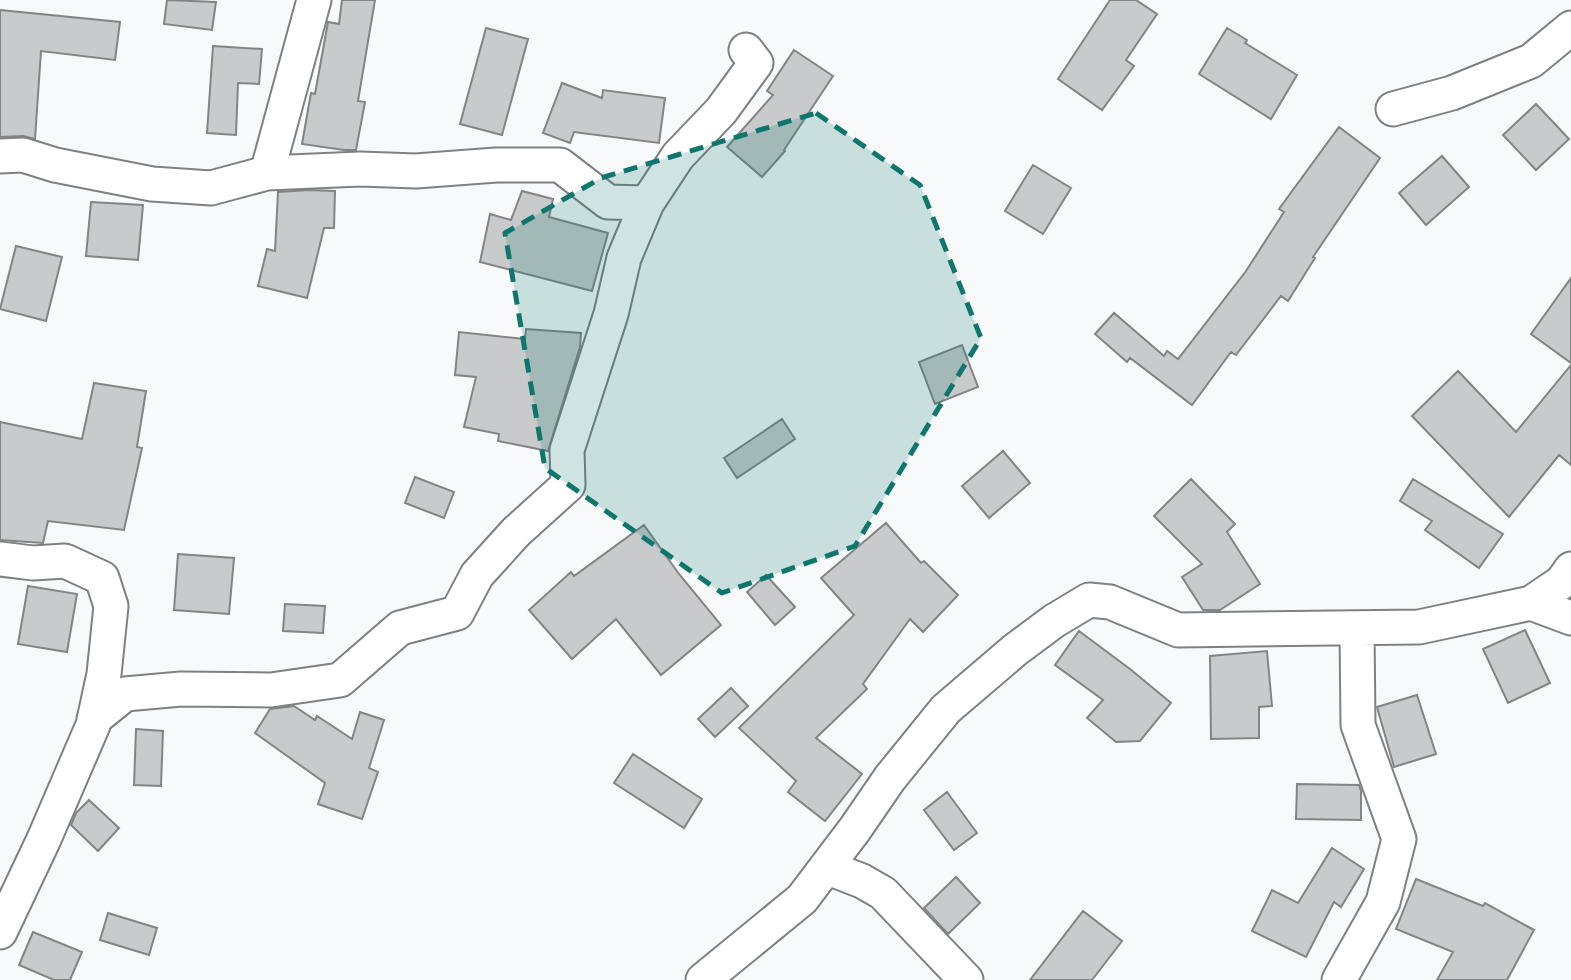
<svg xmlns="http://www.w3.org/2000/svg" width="1571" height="980" viewBox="0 0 1571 980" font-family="'Varela Round',sans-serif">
<rect width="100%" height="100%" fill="#f8f9fa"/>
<!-- building -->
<path fill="#c9cacb" stroke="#838485" stroke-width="2" d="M 167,0 L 216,2 L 212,30 L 164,24 Z
M 342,0 L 375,0 L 358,101 L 365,102 L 356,150 L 344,150 L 302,144 L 311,93 L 315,94 L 328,22 L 339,24 Z
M 1110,0 L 1136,0 L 1157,14 L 1126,60 L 1134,66 L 1102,110 L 1058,79 Z
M 0,10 L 120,22 L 115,60 L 41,51 L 35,139 L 23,136 L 0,137 Z
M 486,28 L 528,39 L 502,135 L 460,124 Z
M 1227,28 L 1247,40 L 1245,43 L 1297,75 L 1271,119 L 1199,74 Z
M 213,46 L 262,49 L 259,84 L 238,83 L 236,135 L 207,133 Z
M 794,50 L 833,76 L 784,150 L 785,151 L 762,177 L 727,147 L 773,95 L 767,91 Z
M 562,83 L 602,98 L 603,90 L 665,98 L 659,143 L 574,132 L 570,143 L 543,133 Z
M 1536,104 L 1569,139 L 1536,170 L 1503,135 Z
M 1339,127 L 1380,158 L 1313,257 L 1315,258 L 1288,301 L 1281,296 L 1236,355 L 1231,352 L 1192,405 L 1130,358 L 1127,362 L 1095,334 L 1114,313 L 1164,356 L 1167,351 L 1178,359 L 1246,271 L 1284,212 L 1279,209 Z
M 1442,156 L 1469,187 L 1426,225 L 1399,193 Z
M 1033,165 L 1071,188 L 1043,234 L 1005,211 Z
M 309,190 L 335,191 L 334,228 L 324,228 L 307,298 L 258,286 L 267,249 L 275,251 L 278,192 Z
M 522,191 L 553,199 L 549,217 L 608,233 L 592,291 L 480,262 L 490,214 L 511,220 Z
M 91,202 L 143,205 L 138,260 L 86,256 Z
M 16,246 L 62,257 L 46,321 L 0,309 Z
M 1571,278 L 1571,363 L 1531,334 Z
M 526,329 L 581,333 L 580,347 L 548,451 L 498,441 L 499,434 L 464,427 L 476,377 L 455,375 L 459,332 L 525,339 Z
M 962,345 L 978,387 L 935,404 L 919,362 Z
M 1571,365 L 1571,465 L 1559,455 L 1509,517 L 1412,416 L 1458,371 L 1516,432 Z
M 94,383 L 146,391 L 137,447 L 142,448 L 124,530 L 48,521 L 43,543 L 0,540 L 0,422 L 82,439 Z
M 782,419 L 795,439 L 737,478 L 724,458 Z
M 1003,451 L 1030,483 L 989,518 L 962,486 Z
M 415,477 L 454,492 L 444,518 L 405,503 Z
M 1191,479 L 1235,524 L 1227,532 L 1260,584 L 1220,610 L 1203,610 L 1182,577 L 1202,564 L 1154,516 Z
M 1413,479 L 1503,534 L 1479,568 L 1425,530 L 1432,521 L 1400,501 Z
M 886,523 L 921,563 L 924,561 L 958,595 L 923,632 L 910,619 L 863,684 L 867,689 L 816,738 L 862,774 L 825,821 L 788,792 L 796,781 L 739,728 L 854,615 L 821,578 Z
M 644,525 L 679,574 L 721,625 L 661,675 L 616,619 L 572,659 L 529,610 L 571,572 L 574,576 Z
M 178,554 L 234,558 L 229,614 L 174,610 Z
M 766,575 L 795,607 L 775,625 L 747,592 Z
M 28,586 L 77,594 L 67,652 L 18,644 Z
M 285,604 L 325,606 L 323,633 L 283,631 Z
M 1525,630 L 1550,683 L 1508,703 L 1483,649 Z
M 1079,631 L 1130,669 L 1171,703 L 1140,741 L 1116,742 L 1087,718 L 1103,700 L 1055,665 Z
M 1267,651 L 1272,706 L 1259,707 L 1259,738 L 1211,739 L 1210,656 Z
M 731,688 L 748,706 L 715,737 L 698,719 Z
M 1417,695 L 1436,754 L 1394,767 L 1377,707 Z
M 294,706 L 315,720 L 317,716 L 352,739 L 360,712 L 384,720 L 369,768 L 378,772 L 362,819 L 318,804 L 325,783 L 255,733 L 270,709 Z
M 136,729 L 163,731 L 161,786 L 134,785 Z
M 633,754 L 702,799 L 684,828 L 614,783 Z
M 1297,784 L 1359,785 L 1361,791 L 1361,820 L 1296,819 Z
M 947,792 L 977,833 L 954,850 L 924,810 Z
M 89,800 L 119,828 L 98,851 L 71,825 L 76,813 Z
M 1332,848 L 1364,869 L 1341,907 L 1334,902 L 1306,957 L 1252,931 L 1272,890 L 1298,903 Z
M 956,877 L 980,903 L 948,934 L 924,908 Z
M 1416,879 L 1483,906 L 1485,903 L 1534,930 L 1507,980 L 1437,980 L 1453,952 L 1396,929 Z
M 1083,911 L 1122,941 L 1092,980 L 1030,980 Z
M 108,913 L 157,928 L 149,955 L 100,940 Z
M 33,932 L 82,952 L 70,980 L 54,980 L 19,965 Z"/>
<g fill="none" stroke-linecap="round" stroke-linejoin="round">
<!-- minor casing -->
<g stroke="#7f8081" stroke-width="37">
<path id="minor" d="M 1393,109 L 1452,93 L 1531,61 L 1571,28
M 0,156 L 23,155 L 55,165 L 152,184 L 211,188 L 267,173 L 360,169 L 416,171 L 496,165 L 560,165 L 608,202 L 647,203
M 267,173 L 314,0
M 0,559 L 33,563 L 65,561 L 102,578 L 111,606 L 104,674 L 93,725 L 44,839 L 0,932
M 1531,603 L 1562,582 L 1571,569
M 94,719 L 125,694 L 181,689 L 271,690 L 340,680 L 400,628 L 457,613 L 477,575 L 516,532 L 568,485 L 567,450 L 611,314 L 624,258 L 647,203 L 678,156 L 721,111 L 756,63 L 746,50
M 826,867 L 862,881 L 883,893 L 966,980
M 703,980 L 802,899 L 855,829 L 890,778 L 946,709 L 1015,650 L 1054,621 L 1089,600 L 1110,602 L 1178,630 L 1419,627 L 1531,603 L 1571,618
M 1339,980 L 1383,902 L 1399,839 L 1358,725 L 1357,629"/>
</g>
<!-- minor -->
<use href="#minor" stroke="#fff" stroke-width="33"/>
</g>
<!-- marked area -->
<path fill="#0f766e" fill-opacity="0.2" stroke="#0f766e" stroke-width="5" stroke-dasharray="14 9" stroke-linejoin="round" d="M 816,113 L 920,185 L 981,338 L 855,546 L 722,593 L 545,468 L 505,233 L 601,178 Z"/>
</svg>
